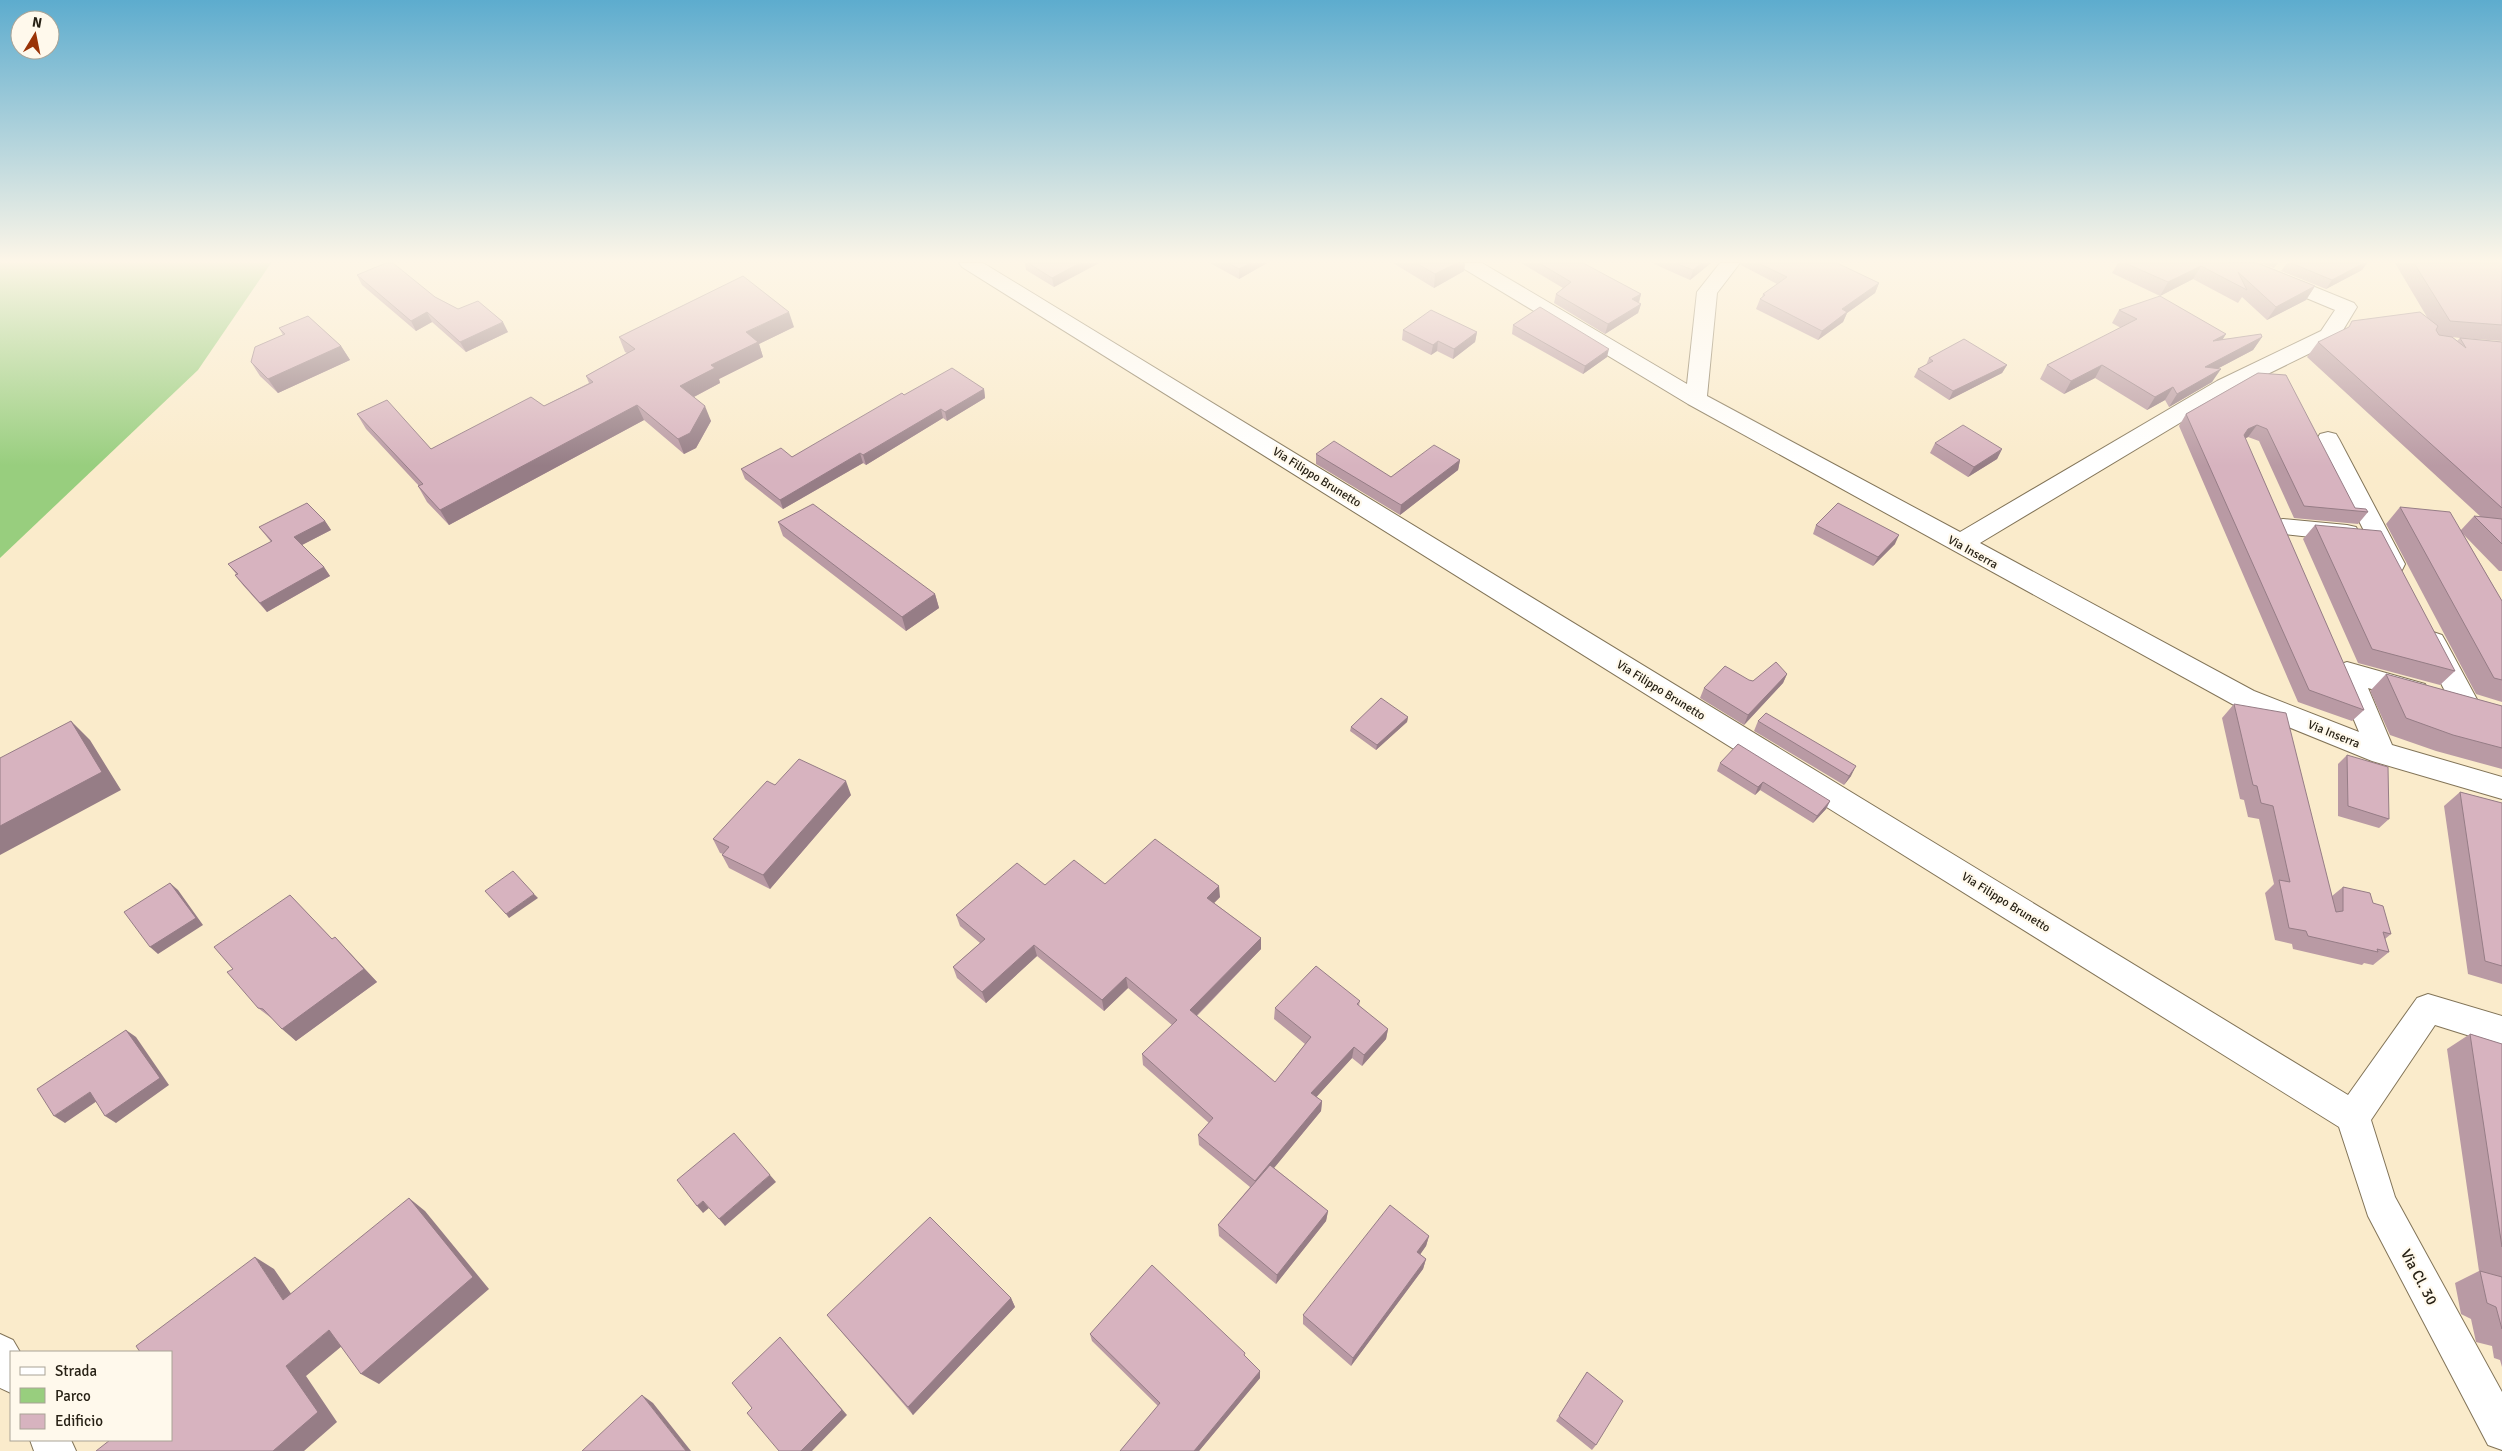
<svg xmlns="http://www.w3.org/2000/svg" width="2502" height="1451" viewBox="0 0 2502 1451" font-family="Signika,sans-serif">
<rect width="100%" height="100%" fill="#faebcb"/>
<!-- green -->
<path fill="#98ce7e" d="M 0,263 L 271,263 L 198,370 L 0,558 Z"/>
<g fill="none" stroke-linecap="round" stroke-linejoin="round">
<!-- minor casing -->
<g stroke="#827458" stroke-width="2">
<path id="minor" d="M 959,263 L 983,263 L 2348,1095 L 2417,998 L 2428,994 L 2502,1016 L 2502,1046 L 2435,1025 L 2371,1120 L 2395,1197 L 2502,1392 L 2502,1450 L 2488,1445 L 2368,1216 L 2339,1127 L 962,267 Z
M 1458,263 L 1482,263 L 1687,384 L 1697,292 L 1720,263 L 1740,263 L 1717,293 L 1707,396 L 1960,532 L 2217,381 L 2321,331 L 2335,310 L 2232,267 L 2229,263 L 2256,263 L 2354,303 L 2357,307 L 2337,340 L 2233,391 L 1980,543 L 2254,691 L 2359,732 L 2334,672 L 2338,665 L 2347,662 L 2425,684 L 2428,691 L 2425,698 L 2415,701 L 2368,688 L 2392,745 L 2502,777 L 2502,799 L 2372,761 L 2234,705 L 1688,404 L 1461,267 Z
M 2328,432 L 2336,434 L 2339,439 L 2405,564 L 2402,570 L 2393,573 L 2384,570 L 2381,564 L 2317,439 L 2320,434 Z
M 2283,519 L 2347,525 L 2356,527 L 2359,533 L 2356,539 L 2347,541 L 2274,533 L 2271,527 L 2274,521 Z
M 2433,632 L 2442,635 L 2446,642 L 2480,705 L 2476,712 L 2466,715 L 2456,712 L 2452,705 L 2420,642 L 2424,635 Z
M 0,1334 L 13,1340 L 20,1352 L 11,1352 L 11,1393 L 0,1388 Z
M 30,1440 L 71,1440 L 76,1451 L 34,1451 Z"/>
</g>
<!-- minor -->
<use href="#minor" fill="#fff" fill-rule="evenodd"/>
</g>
<!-- wall -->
<path fill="#b99aa4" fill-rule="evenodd" d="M 1025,263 L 1099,263 L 1054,287 L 1026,270 Z
M 1210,263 L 1267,263 L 1239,279 Z
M 1393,263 L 1465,263 L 1464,271 L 1434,288 Z
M 1521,263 L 1583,263 L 1641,294 L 1639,303 L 1641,304 L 1638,313 L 1605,334 L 1554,303 L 1556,294 L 1563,288 Z
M 1654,263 L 1711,263 L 1690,280 L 1654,264 Z
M 1741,263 L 1837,263 L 1879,283 L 1875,293 L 1847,313 L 1843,322 L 1818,340 L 1756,309 L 1760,299 L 1762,297 L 1763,294 L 1777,284 L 1741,265 Z
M 2118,263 L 2257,263 L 2315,286 L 2306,300 L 2267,320 L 2242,297 L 2238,303 L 2193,279 L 2160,296 L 2112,273 Z
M 2260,263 L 2278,263 L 2274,268 Z
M 2287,263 L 2367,263 L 2362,270 L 2326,289 L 2281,271 Z
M 2395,263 L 2502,263 L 2502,341 L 2461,338 L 2502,342 L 2502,571 L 2499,571 L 2463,534 L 2502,601 L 2502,702 L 2476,694 L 2386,524 L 2400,507 L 2461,530 L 2474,516 L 2481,517 L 2307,357 L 2318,342 L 2427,317 ZM 2452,337 L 2460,338 L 2457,341 Z
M 357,275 L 435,297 L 458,309 L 508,332 L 466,352 L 432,322 L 416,331 L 362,285 Z
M 2119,310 L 2226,334 L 2222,339 L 2262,337 L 2253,350 L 2219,368 L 2212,382 L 2169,407 L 2165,400 L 2147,410 L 2095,378 L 2064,394 L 2040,379 L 2047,365 L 2121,328 L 2112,323 Z
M 1513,325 L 1607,357 L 1583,374 L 1512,334 Z
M 794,327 L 759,344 L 763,357 L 719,379 L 720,383 L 694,397 L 711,421 L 696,448 L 684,454 L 644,420 L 449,525 L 427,502 L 418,486 L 419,486 L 366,429 L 357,414 L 431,449 L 544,406 L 589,383 L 586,376 L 627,353 L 625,352 L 619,337 Z
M 279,328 L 341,346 L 350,360 L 278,393 L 260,376 L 251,362 L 283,335 Z
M 1403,330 L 1477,332 L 1475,342 L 1453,359 L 1437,351 L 1431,355 L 1402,340 Z
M 1929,358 L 2007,365 L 2002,373 L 1949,400 L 1914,377 L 1918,369 L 1926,365 Z
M 2258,373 L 2355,508 L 2368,512 L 2358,524 L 2294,518 L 2259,441 L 2248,437 L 2245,439 L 2364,710 L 2352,721 L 2298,702 L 2179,426 L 2186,414 Z
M 984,389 L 985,398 L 947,421 L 943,418 L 866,465 L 863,463 L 783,509 L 745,479 L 741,469 L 792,457 L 904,395 Z
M 1935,443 L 2002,449 L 1997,459 L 1968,477 L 1930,453 Z
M 1316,454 L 1391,477 L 1460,460 L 1458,470 L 1400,515 L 1316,464 Z
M 325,521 L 331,530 L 302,545 L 324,567 L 330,576 L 267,612 L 242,584 L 235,575 L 237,575 L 228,564 L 271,542 L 259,527 Z
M 778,522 L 935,594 L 939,608 L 906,631 L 783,536 Z
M 1816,525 L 1895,544 L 1873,566 L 1813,534 Z
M 2315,525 L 2455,671 L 2440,685 L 2358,663 L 2303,539 Z
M 1787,674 L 1783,683 L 1744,725 L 1700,698 L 1704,688 L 1749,680 L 1753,681 Z
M 2386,674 L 2502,706 L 2502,769 L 2436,751 L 2390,735 L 2370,691 Z
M 2234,704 L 2332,896 L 2343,887 L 2373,903 L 2391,934 L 2385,939 L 2389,952 L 2373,965 L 2364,963 L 2362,965 L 2293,949 L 2292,944 L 2275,940 L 2265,893 L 2274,884 L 2259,819 L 2248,817 L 2244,800 L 2240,799 L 2222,718 Z
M 1408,717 L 1407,722 L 1376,750 L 1350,731 L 1351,727 Z
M 1758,721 L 1851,776 L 1844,785 L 1754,731 Z
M 2347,755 L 2389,819 L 2379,828 L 2338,816 L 2338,764 Z
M 1720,763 L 1830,801 L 1826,809 L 1813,823 L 1760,790 L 1755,795 L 1717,771 Z
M 775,785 L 851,795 L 770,889 L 729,868 L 722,855 L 723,854 L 720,853 L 713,839 Z
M 2460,792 L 2502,803 L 2502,984 L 2468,974 L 2444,806 Z
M 1105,884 L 1220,897 L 1214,903 L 1261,938 L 1261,949 L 1197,1016 L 1275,1082 L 1305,1044 L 1274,1019 L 1275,1008 L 1360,1001 L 1359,1006 L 1388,1029 L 1386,1039 L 1362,1066 L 1352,1058 L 1316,1097 L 1322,1101 L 1321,1111 L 1274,1168 L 1328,1211 L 1326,1221 L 1276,1284 L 1219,1236 L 1218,1225 L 1250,1187 L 1199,1145 L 1198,1135 L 1209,1123 L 1143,1065 L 1142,1054 L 1172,1025 L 1128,988 L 1104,1011 L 1037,956 L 986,1003 L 957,978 L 953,967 L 980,943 L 960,926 L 956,915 Z
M 290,895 L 332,939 L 347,950 L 377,982 L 296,1041 L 274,1020 L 258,1008 L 233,969 Z
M 2470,1034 L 2502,1044 L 2502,1367 L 2500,1360 L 2494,1358 L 2492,1346 L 2476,1342 L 2471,1319 L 2461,1314 L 2455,1283 L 2479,1271 L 2447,1049 Z
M 1429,1236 L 1426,1246 L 1420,1254 L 1426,1259 L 1423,1269 L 1351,1366 L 1303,1324 L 1303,1315 Z
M 1011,1298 L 1015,1307 L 913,1415 L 827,1315 Z
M 1090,1334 L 1245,1356 L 1260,1378 L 1199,1451 L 1120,1451 L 1158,1406 L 1092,1341 Z
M 1587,1372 L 1596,1445 L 1592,1450 L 1556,1421 Z"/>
<!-- shaded-wall -->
<path fill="#967d86" d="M 1080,263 L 1099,263 L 1054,287 L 1052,278 Z
M 1251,263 L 1267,263 L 1239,279 L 1239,269 Z
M 1457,263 L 1465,263 L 1464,271 L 1434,288 L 1435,274 Z
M 1702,263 L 1711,263 L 1690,280 L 1693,270 Z
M 2364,263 L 2367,263 L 2362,270 L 2326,289 L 2332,280 Z
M 2201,266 L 2193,279 L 2160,296 L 2168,282 Z
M 1879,283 L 1875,293 L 1847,313 L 1843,322 L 1818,340 L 1822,331 L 1842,309 Z
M 2315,286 L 2306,300 L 2267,320 L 2276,307 Z
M 1641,294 L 1638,304 L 1632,299 Z
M 1641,304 L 1638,313 L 1605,334 L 1608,324 Z
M 427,312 L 432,322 L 416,331 L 411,321 Z
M 789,312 L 794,327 L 759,344 L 763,357 L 719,379 L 720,383 L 686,401 L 680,386 L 746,332 Z
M 503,322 L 508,332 L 466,352 L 460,342 Z
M 1477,332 L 1475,342 L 1453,359 L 1454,349 Z
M 2226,334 L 2218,347 L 2213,341 Z
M 2262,337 L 2253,350 L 2196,380 L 2205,367 Z
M 1438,341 L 1437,351 L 1431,355 L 1433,345 Z
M 341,346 L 350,360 L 278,393 L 268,379 Z
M 1609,349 L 1607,357 L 1583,374 L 1585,366 Z
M 2007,365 L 2002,373 L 1949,400 L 1953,391 Z
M 2102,365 L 2095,378 L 2064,394 L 2071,381 Z
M 2221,369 L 2212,382 L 2169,407 L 2177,394 Z
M 2173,387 L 2165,400 L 2147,410 L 2155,397 Z
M 984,389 L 985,398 L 947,421 L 945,412 Z
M 637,405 L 644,420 L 449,525 L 440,510 Z
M 705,406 L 711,421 L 696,448 L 684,454 L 678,439 Z
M 941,409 L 943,418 L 866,465 L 863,455 Z
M 2257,425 L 2248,437 L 2240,441 L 2248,429 Z
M 2002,449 L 1997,459 L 1968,477 L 1974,467 Z
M 860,453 L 863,463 L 783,509 L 780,500 Z
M 1460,460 L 1458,470 L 1400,515 L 1401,505 Z
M 325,521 L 331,530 L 300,546 L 294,537 Z
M 1899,535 L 1895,544 L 1873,566 L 1878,557 Z
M 324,567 L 330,576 L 267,612 L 260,603 Z
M 935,594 L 939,608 L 906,631 L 902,617 Z
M 1787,674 L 1783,683 L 1744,725 L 1748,715 Z
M 1408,717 L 1407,722 L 1376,750 L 1377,745 Z
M 71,721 L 90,740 L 121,790 L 0,855 L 0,826 Z
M 1856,766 L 1851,776 L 1844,785 L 1849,776 Z
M 846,781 L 851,795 L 770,889 L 763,875 Z
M 1763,782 L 1760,790 L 1755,795 L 1758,787 Z
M 1830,801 L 1826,809 L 1813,823 L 1817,816 Z
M 170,883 L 178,890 L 203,925 L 158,954 L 150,947 Z
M 1219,886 L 1220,897 L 1207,910 L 1207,898 Z
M 534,894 L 538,898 L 509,918 L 506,914 Z
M 335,937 L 377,982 L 296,1041 L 282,1029 Z
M 1261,938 L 1261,949 L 1191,1021 L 1190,1010 Z
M 1034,945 L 1037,956 L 986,1003 L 982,992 Z
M 1126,977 L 1128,988 L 1104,1011 L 1102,1000 Z
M 1388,1029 L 1386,1039 L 1362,1066 L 1364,1055 Z
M 126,1030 L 136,1037 L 169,1085 L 116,1123 L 105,1116 Z
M 1354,1047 L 1352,1058 L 1311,1103 L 1311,1093 Z
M 90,1092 L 100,1099 L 65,1123 L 54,1116 Z
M 1322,1101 L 1321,1111 L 1255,1191 L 1255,1181 Z
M 770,1175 L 776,1182 L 725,1226 L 719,1219 Z
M 409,1198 L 425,1211 L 489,1289 L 379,1384 L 361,1374 Z
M 703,1201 L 709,1208 L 703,1213 L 697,1206 Z
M 1328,1211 L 1326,1221 L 1276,1284 L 1277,1275 Z
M 1429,1236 L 1426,1246 L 1415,1262 L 1417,1252 Z
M 255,1257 L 274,1269 L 303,1311 L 283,1300 Z
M 1426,1259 L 1423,1269 L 1351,1366 L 1353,1358 Z
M 1011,1298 L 1015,1307 L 913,1415 L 908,1407 Z
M 329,1330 L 348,1341 L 306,1376 L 337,1422 L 304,1451 L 273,1451 L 286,1366 Z
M 780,1337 L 847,1415 L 812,1451 L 801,1451 Z
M 1260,1371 L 1260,1378 L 1199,1451 L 1194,1451 Z
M 642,1395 L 653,1403 L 691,1451 L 686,1451 Z"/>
<!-- building -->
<path fill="#d7b3bf" stroke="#967d86" d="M 386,263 L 393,263 L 435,297 L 458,309 L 478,301 L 503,322 L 460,342 L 427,312 L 411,321 L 357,275 Z
M 1028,263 L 1080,263 L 1052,278 Z
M 1228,263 L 1251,263 L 1239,269 Z
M 1416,263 L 1457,263 L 1435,274 Z
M 1539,263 L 1583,263 L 1641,294 L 1632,299 L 1641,304 L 1608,324 L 1556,294 L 1571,282 Z
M 1675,263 L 1702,263 L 1693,270 Z
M 1758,263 L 1837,263 L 1879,283 L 1842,309 L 1847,312 L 1822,331 L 1760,299 L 1765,295 L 1763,294 L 1787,277 Z
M 2125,263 L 2257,263 L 2315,286 L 2276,307 L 2238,272 L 2247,290 L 2201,266 L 2168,282 Z
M 2291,263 L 2364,263 L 2332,280 Z
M 2414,263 L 2502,263 L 2502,325 L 2450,321 Z
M 743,276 L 789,312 L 746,332 L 758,342 L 711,365 L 715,368 L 680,386 L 705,406 L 690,433 L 678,439 L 637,405 L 440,510 L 418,486 L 423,484 L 357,414 L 387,400 L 431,449 L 531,397 L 544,406 L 593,382 L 586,376 L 635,349 L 619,337 Z
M 2160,296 L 2226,334 L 2213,341 L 2261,334 L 2262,337 L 2205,367 L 2221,369 L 2177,394 L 2173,387 L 2155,397 L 2102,365 L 2071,381 L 2047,365 L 2137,319 L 2119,310 Z
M 1540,307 L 1609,349 L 1585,366 L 1513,325 Z
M 1431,310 L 1477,332 L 1454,349 L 1438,341 L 1433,345 L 1403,330 Z
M 2420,312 L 2438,326 L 2436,330 L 2439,335 L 2452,337 L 2466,348 L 2460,338 L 2502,342 L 2502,508 L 2318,342 L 2349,327 L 2352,321 Z
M 308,316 L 341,346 L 268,379 L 251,362 L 255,347 L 285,334 L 279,328 Z
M 1964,339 L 2007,365 L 1953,391 L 1918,369 L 1933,361 L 1929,358 Z
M 952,368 L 984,389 L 945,412 L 941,409 L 863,455 L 860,453 L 780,500 L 741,469 L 781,448 L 792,457 L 902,393 L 904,395 Z
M 2258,373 L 2286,375 L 2355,508 L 2366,509 L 2368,512 L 2304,506 L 2267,429 L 2257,425 L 2248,429 L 2244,435 L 2364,710 L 2309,690 L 2186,414 Z
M 1963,425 L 2002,449 L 1974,467 L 1935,443 Z
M 1334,441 L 1391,477 L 1434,445 L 1460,460 L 1401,505 L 1316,454 Z
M 307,503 L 325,521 L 294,537 L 324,567 L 260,603 L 235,575 L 238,574 L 228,564 L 272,541 L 259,527 Z
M 1838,503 L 1899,535 L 1878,557 L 1816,525 Z
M 813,504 L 935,594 L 902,617 L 778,522 Z
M 2400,507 L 2450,512 L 2502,601 L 2502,680 L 2494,678 Z
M 2474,516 L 2502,519 L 2502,544 Z
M 2315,525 L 2381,531 L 2455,671 L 2372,649 Z
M 1776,662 L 1787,674 L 1748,715 L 1704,688 L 1725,666 L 1749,680 L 1753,681 Z
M 2386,674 L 2502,706 L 2502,748 L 2453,735 L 2406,718 Z
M 1381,698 L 1408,717 L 1377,745 L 1351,727 Z
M 2234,704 L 2286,713 L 2336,912 L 2343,911 L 2343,887 L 2370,893 L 2373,903 L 2383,906 L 2391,934 L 2383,932 L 2389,952 L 2377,949 L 2378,952 L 2308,936 L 2306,931 L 2289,928 L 2279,880 L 2290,882 L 2273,806 L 2261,803 L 2257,786 L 2253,785 Z
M 1766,713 L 1856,766 L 1849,776 L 1758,721 Z
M 71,721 L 102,772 L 0,826 L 0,758 Z
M 1738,744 L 1830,801 L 1817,816 L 1763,782 L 1758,787 L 1720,763 Z
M 2347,755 L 2388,767 L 2389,819 L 2348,806 Z
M 799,759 L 846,781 L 763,875 L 722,855 L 729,847 L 713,839 L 767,781 L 775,785 Z
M 2460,792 L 2502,803 L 2502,966 L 2485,961 Z
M 1155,839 L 1219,886 L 1207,898 L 1261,938 L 1190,1010 L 1275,1082 L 1311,1037 L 1275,1008 L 1316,966 L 1360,1001 L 1357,1004 L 1388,1029 L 1364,1055 L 1354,1047 L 1311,1093 L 1322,1101 L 1255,1181 L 1198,1135 L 1213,1118 L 1142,1054 L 1177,1020 L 1126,977 L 1102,1000 L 1034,945 L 982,992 L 953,967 L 985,939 L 956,915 L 1017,863 L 1045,885 L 1074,860 L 1105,884 Z
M 513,871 L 534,894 L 506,914 L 485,891 Z
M 170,883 L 196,918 L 150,947 L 124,912 Z
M 290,895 L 332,939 L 335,937 L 364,969 L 282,1029 L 263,1009 L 258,1008 L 227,972 L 233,969 L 214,947 Z
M 126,1030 L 160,1078 L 105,1116 L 90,1092 L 54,1116 L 37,1089 Z
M 2470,1034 L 2502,1044 L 2502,1247 Z
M 734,1133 L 770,1175 L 719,1219 L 703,1201 L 697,1206 L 677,1180 Z
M 1270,1165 L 1328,1211 L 1277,1275 L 1218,1225 Z
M 409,1198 L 473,1277 L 361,1374 L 329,1330 L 286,1366 L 318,1412 L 273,1451 L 96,1451 L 110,1440 L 171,1440 L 171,1352 L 140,1352 L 136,1346 L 255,1257 L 283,1300 Z
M 1390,1205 L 1429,1236 L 1417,1252 L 1426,1259 L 1353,1358 L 1303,1315 Z
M 930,1217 L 1011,1298 L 908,1407 L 827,1315 Z
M 1152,1265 L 1245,1353 L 1244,1355 L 1260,1371 L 1194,1451 L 1120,1451 L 1160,1403 L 1090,1334 Z
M 2480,1271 L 2502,1277 L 2502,1329 L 2496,1307 L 2487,1303 Z
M 780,1337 L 842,1410 L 801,1451 L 779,1451 L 747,1413 L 752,1408 L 732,1383 Z
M 1587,1372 L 1623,1401 L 1596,1445 L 1559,1416 Z
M 642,1395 L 686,1451 L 582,1451 Z"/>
<!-- sky -->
<linearGradient id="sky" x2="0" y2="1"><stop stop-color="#5dacce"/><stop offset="0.56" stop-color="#fdf6e8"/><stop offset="1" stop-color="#fdf6e8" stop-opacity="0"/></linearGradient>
<rect width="2502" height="466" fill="url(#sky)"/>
<g text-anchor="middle" stroke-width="4.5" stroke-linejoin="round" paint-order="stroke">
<!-- street labels -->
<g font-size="12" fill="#272115" stroke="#fff9ec">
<text transform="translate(1317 477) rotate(32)" y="4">Via Filippo Brunetto</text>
<text transform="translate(1973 552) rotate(29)" y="4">Via Inserra</text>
<text transform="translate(1661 690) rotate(32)" y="4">Via Filippo Brunetto</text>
<text transform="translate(2334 734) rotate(22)" y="4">Via Inserra</text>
<text transform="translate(2006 902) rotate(32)" y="4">Via Filippo Brunetto</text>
</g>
<!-- near-street labels -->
<g font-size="15" fill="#272115" stroke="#fff9ec">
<text transform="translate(2419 1277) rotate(62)" y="5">Via Cl. 30</text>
</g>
</g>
<!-- legend -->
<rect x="10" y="1351" width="162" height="90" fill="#fff9ec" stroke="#a9a396"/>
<rect x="20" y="1367" width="25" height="8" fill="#ffffff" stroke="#a9a396"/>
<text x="55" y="1376" font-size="15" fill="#272115">Strada</text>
<rect x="20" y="1388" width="25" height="15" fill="#98ce7e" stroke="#a9a396"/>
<text x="55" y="1401" font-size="15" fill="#272115">Parco</text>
<rect x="20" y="1414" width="25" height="15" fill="#d7b3bf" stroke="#a9a396"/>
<text x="55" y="1426" font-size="15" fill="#272115">Edificio</text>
<!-- north arrow -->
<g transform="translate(35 35) rotate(10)"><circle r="24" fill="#fff9ec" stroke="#a9a396"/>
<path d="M0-4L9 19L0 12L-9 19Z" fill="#9a3408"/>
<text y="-8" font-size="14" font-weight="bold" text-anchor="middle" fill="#272115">N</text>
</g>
</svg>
